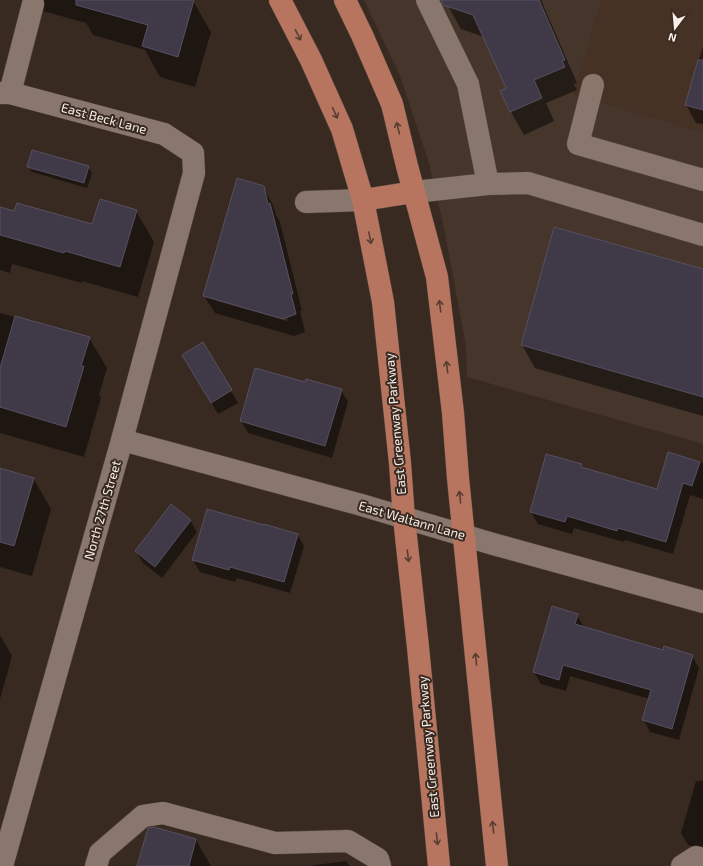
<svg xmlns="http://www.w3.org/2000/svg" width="703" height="866" viewBox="0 0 703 866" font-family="'Exo 2',sans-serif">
<rect width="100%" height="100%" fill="#382a21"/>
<!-- commercial -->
<path fill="#45352a" d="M 364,0 L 602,0 L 574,94 L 703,132 L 703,444 L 467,377 L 466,346 L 444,228 L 429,163 L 400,76 Z"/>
<!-- built -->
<path fill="#463125" d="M 602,0 L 703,0 L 703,132 L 574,94 Z"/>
<!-- shadow -->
<path fill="#0007" fill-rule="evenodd" d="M 22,0 L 190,0 L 193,1 L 211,32 L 195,87 L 160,77 L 145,50 L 93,35 L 86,23 L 25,6 Z
M 450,0 L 541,0 L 577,83 L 574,84 L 577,90 L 546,103 L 554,121 L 524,135 L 511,112 L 502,91 L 507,89 L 484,37 L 461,29 L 448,6 Z
M 703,46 L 703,124 L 696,123 L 686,105 Z
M 28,166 L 88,167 L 92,173 L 87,188 L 32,172 Z
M 263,187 L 273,205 L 276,215 L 280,222 L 302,311 L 300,311 L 305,332 L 294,336 L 215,313 L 204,296 ZM 217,299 L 288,319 L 288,321 L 217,301 Z
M 0,208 L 15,212 L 93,226 L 136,211 L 154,242 L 138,297 L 82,281 L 82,283 L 12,264 L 10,273 L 0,270 Z
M 555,229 L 703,270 L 703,416 L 535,368 L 522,345 Z
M 0,313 L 89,338 L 107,368 L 99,395 L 101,398 L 84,457 L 0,433 Z
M 203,343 L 238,403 L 218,414 L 190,367 Z
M 341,390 L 348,402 L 332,458 L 248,433 L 241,421 Z
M 669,454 L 703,463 L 703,499 L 690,495 L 673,554 L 625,540 L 624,542 L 574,528 L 572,534 L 538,524 L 531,512 L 582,465 L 584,469 L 658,490 Z
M 0,469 L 33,478 L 51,509 L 32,576 L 0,567 Z
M 190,520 L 197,532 L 162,578 L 143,563 L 136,551 Z
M 297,534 L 304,546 L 290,593 L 237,578 L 235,582 L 200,572 L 193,560 Z
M 577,615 L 584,627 L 584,628 L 663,651 L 692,656 L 699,668 L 679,740 L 650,732 L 644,720 L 650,699 L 570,676 L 566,691 L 541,684 L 534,672 Z
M 0,635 L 12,656 L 0,699 Z
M 696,781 L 703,781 L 703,850 L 688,845 L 681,833 Z
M 196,840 L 211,866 L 138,866 Z
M 346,861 L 350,866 L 308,866 Z"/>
<!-- building -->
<path fill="#403948" stroke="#575060" d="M 76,0 L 194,0 L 178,57 L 142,46 L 148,25 L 76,5 Z
M 441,0 L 539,0 L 565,60 L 562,61 L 565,67 L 534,80 L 542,98 L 510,112 L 500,91 L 506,88 L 473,15 L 443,5 Z
M 698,60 L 703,60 L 703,110 L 685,105 Z
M 32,150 L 89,166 L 84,183 L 27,167 Z
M 237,178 L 264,186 L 268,204 L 270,203 L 280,242 L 293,294 L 291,294 L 296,314 L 283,319 L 203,296 Z
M 100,199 L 137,210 L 120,267 L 65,251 L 64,253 L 0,235 L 0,207 L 14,211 L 17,203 L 92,224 Z
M 554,227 L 703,269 L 703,397 L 521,345 Z
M 15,316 L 90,337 L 81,366 L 84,366 L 66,427 L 0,407 L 0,368 Z
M 203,342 L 232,390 L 211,403 L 182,355 Z
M 255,368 L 305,382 L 306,379 L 342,389 L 325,446 L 240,421 Z
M 668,452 L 700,462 L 692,486 L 683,483 L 666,542 L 618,528 L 617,531 L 567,516 L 565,522 L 530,512 L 546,454 L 582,464 L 581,467 L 657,489 Z
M 0,468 L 34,478 L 14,546 L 0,542 Z
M 171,504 L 191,520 L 155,567 L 135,551 Z
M 207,509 L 264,525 L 264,524 L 298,534 L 284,582 L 230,567 L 229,570 L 192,560 Z
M 552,606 L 578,614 L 575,624 L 663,650 L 664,646 L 693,655 L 672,729 L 642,720 L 651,690 L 563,665 L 559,680 L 533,672 Z
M 154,827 L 196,839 L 189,866 L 137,866 L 148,828 Z"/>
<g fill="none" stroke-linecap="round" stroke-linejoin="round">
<!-- minor casing -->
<g stroke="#53473f" stroke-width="23">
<path id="minor" d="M 427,0 L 468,84 L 488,184
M 593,85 L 578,144 L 703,180
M 0,93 L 10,93 L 164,134 L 193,153 L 194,173 L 122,440 L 2,866
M 10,93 L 33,4
M 414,192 L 488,184 L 528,183 L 703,235
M 306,202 L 363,200
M 122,440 L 358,504 L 493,544 L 703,602
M 96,866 L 100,853 L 143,816 L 163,813 L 275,843 L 348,841 L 378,859 L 380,866
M 682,866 L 696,857 L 703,859"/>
</g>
<!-- major casing -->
<g stroke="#53473f" stroke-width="23">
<path id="major" d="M 280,0 L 311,60 L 342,129 L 363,200 L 383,302 L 400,463 L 404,518 L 418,647 L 439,866
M 345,0 L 362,35 L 392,104 L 407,166 L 437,277 L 453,413 L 458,478 L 497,866
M 363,200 L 414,192"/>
</g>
<!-- minor -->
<use href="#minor" stroke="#89776d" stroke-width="22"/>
<!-- major -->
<use href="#major" stroke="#b77560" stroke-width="22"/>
</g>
<!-- one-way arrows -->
<defs><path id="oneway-shaft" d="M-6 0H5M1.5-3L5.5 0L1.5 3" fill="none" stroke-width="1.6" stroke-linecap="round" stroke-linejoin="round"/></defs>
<g stroke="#583d31">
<use href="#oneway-shaft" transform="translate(298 35) rotate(63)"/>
<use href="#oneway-shaft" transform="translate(335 113) rotate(66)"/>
<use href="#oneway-shaft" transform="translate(398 128) rotate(-104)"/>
<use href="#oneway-shaft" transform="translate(370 238) rotate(79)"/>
<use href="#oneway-shaft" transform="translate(440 306) rotate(-97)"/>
<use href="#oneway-shaft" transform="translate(447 367) rotate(-97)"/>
<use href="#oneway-shaft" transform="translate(460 497) rotate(-96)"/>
<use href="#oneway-shaft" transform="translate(408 556) rotate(83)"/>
<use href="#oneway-shaft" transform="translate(476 659) rotate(-95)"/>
<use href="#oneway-shaft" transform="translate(493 827) rotate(-96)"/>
<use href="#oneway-shaft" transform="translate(437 839) rotate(84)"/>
</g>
<g text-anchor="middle" stroke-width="4" stroke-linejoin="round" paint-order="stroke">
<!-- street labels -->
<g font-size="13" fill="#f8eee8" stroke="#382a21">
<text transform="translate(104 118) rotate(15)" y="5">East Beck Lane</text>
<text transform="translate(395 424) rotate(-95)" y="5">East Greenway Parkway</text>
<text transform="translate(102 510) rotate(-74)" y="5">North 27th Street</text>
<text transform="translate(412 520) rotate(16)" y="5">East Waltann Lane</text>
<text transform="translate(428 747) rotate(-95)" y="5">East Greenway Parkway</text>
</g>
</g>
<!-- north arrow -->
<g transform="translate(675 28) rotate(196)" stroke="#382a21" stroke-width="3" paint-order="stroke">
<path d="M0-3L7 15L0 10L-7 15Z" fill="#f8eee8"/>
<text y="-6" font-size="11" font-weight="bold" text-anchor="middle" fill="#f8eee8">N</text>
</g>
</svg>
